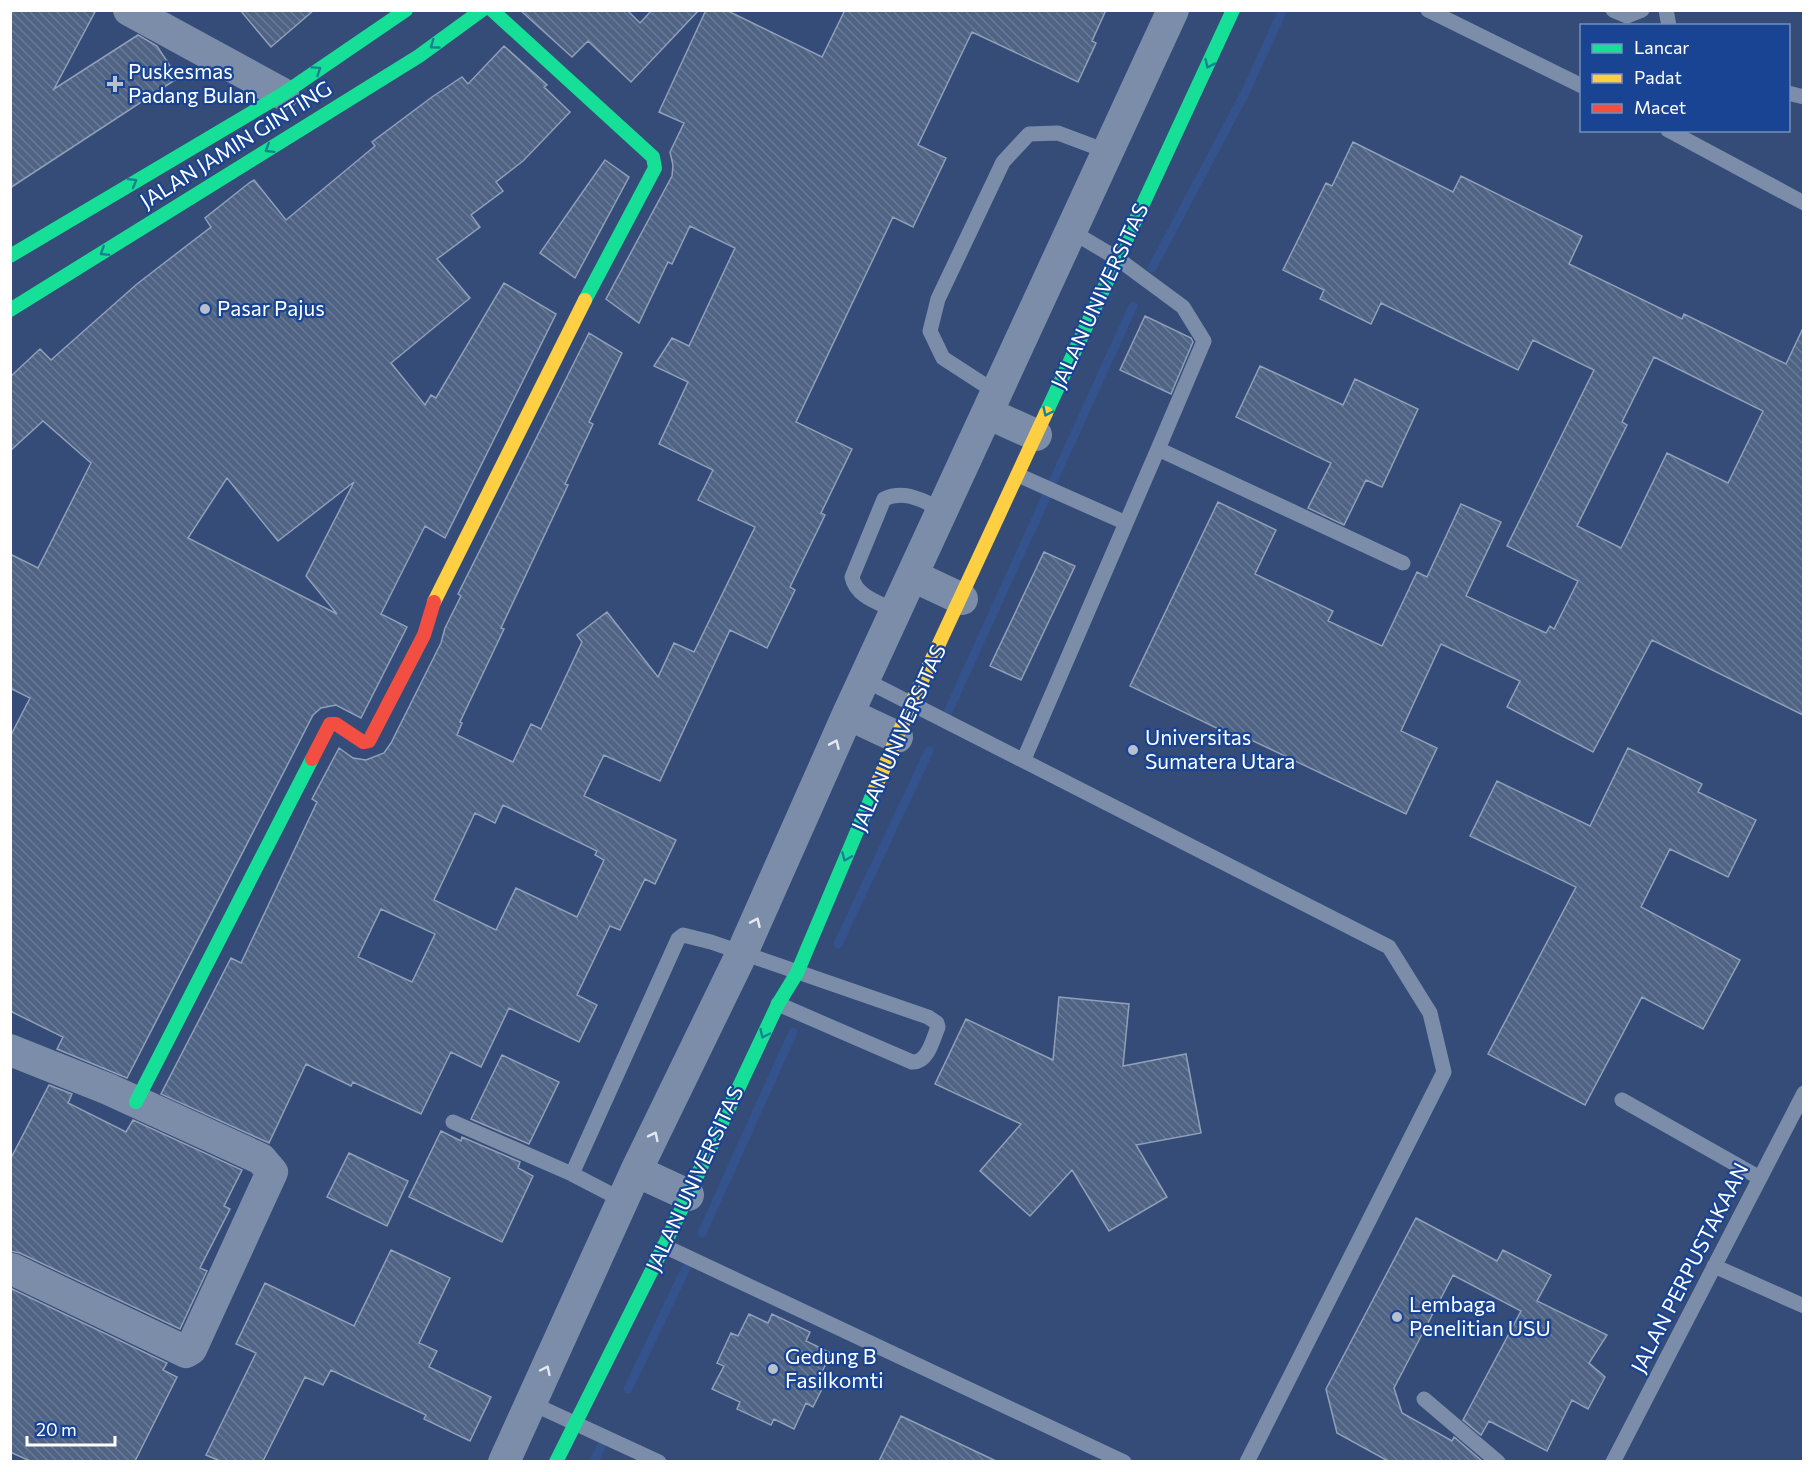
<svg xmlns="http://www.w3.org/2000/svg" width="1814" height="1472" viewBox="0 0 1814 1472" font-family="Commissioner,sans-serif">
<defs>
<pattern id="building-back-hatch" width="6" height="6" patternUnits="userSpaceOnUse" patternTransform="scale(1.5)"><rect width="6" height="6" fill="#4f6385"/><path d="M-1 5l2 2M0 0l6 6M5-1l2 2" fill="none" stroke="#697a97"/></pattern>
</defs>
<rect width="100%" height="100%" fill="#344c77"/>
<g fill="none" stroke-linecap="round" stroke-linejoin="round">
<!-- stream -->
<path stroke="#34528c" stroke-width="9" d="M 1152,268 L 1245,93 L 1283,10
M 947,714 L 1133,306
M 838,944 L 929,751
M 702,1233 L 793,1032
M 628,1389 L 689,1262
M 594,1462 L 604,1440"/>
</g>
<!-- building -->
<path fill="url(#building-back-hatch)" stroke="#919fb8" stroke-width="1.5" fill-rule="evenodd" d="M 10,10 L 96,10 L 54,89 L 138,35 L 157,46 L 178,78 L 10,188 Z
M 240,10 L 314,10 L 271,47 Z
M 520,10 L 627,10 L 640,23 L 652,10 L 699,10 L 631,82 L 588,41 L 572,57 Z
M 706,10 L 726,10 L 822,57 L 845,10 L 1106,10 L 1092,41 L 1096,43 L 1078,82 L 972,32 L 918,145 L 946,158 L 913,227 L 893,217 L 796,422 L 852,449 L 821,513 L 825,515 L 790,587 L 795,590 L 767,648 L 730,630 L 660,781 L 604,755 L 584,796 L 676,840 L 655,884 L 645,879 L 620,930 L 610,926 L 577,995 L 597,1005 L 579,1042 L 509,1008 L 481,1067 L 451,1052 L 421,1114 L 353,1082 L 351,1086 L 306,1064 L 269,1143 L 161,1094 L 231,958 L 241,963 L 317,802 L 312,799 L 339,748 L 353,758 L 366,760 L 384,753 L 391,743 L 441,643 L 445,628 L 461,596 L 458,594 L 589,333 L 622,353 L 589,422 L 593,424 L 565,484 L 568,485 L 501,628 L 504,629 L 460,722 L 462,723 L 457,735 L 513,762 L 531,724 L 541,729 L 582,642 L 577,635 L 607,612 L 658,677 L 674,643 L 694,652 L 755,527 L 698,500 L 713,470 L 659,444 L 688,382 L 654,366 L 672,338 L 689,346 L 735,248 L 690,226 L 672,264 L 668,262 L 639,323 L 606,299 L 672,176 L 673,165 L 670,152 L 684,123 L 659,112 ZM 503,805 L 597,851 L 595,855 L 604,860 L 577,917 L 516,888 L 496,930 L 434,900 L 475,813 L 495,823 ZM 381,909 L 435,934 L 412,982 L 358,957 Z
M 504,46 L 547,85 L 544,87 L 570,112 L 523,161 L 496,182 L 503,191 L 471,215 L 480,227 L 437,259 L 470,298 L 391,363 L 425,405 L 431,395 L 436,398 L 504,283 L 556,314 L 445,538 L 425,526 L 381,614 L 407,627 L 361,718 L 336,705 L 321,708 L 313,715 L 127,1078 L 57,1049 L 63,1037 L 10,1011 L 10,737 L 30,698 L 10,688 L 10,554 L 38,568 L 91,463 L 43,421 L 10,451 L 10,377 L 40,349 L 51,360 L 137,284 L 211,227 L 205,218 L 249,183 L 254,180 L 286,220 L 375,146 L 372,142 L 432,97 L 462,77 L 468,84 ZM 227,478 L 278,541 L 354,482 L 306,576 L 337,614 L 188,538 Z
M 1353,142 L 1453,192 L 1461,176 L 1582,236 L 1569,264 L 1682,319 L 1684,314 L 1786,364 L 1803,328 L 1803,715 L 1652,640 L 1593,752 L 1507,707 L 1520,681 L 1441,644 L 1401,731 L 1437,748 L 1406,814 L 1241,735 L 1239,739 L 1130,686 L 1218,502 L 1276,530 L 1255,574 L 1333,611 L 1328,621 L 1382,646 L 1417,572 L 1427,577 L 1461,504 L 1501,522 L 1466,596 L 1546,633 L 1550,626 L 1554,629 L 1578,581 L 1507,546 L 1594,370 L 1533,340 L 1518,370 L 1381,303 L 1371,324 L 1320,299 L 1324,290 L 1283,270 L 1326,183 L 1332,186 ZM 1654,357 L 1763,411 L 1728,483 L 1667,453 L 1621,548 L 1577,526 L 1627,425 L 1622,422 Z
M 605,160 L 629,177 L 575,278 L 540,253 Z
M 1145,316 L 1191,338 L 1193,342 L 1171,394 L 1120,370 Z
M 1260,366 L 1343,405 L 1355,379 L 1418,409 L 1382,487 L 1366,480 L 1344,525 L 1308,508 L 1331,463 L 1236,417 Z
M 1044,552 L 1075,566 L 1021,680 L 990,666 Z
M 1628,748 L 1702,784 L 1698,792 L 1756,820 L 1728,877 L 1670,849 L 1641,907 L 1740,960 L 1703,1029 L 1642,997 L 1585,1105 L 1488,1054 L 1576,887 L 1470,836 L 1497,781 L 1590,826 Z
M 1059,997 L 1129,1004 L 1123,1066 L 1186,1054 L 1201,1133 L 1136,1145 L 1167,1197 L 1109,1231 L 1072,1170 L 1030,1216 L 980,1171 L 1021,1124 L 935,1084 L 966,1019 L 1053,1060 Z
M 502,1055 L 559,1082 L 529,1144 L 471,1119 Z
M 49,1085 L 72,1094 L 68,1103 L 126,1132 L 133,1120 L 242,1170 L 224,1206 L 230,1209 L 200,1268 L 207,1271 L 180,1329 L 20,1253 L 10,1251 L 10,1160 Z
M 441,1131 L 461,1141 L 462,1137 L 520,1162 L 518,1168 L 533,1176 L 502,1242 L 409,1197 Z
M 349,1153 L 408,1181 L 387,1226 L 327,1197 Z
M 1416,1218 L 1497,1261 L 1503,1250 L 1551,1275 L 1537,1301 L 1607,1335 L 1589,1363 L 1605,1377 L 1588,1409 L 1572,1400 L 1547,1451 L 1489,1421 L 1481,1435 L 1463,1420 L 1521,1311 L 1453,1275 L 1394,1388 L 1402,1413 L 1452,1441 L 1454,1437 L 1482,1461 L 1388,1461 L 1337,1433 L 1326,1389 Z
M 391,1250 L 450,1278 L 419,1343 L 437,1351 L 429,1367 L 491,1397 L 470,1441 L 424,1419 L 426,1415 L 331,1370 L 323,1385 L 305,1377 L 263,1461 L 220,1461 L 206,1455 L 256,1353 L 236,1344 L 265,1283 L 354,1326 Z
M 10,1288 L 167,1363 L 163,1370 L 177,1377 L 135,1461 L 30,1461 L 10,1452 Z
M 749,1314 L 768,1323 L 772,1314 L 810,1332 L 806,1341 L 831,1353 L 822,1372 L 829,1375 L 813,1407 L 806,1403 L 794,1429 L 774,1419 L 771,1425 L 737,1409 L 740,1402 L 712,1389 L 724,1366 L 717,1363 L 731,1333 L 738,1336 Z
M 901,1416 L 996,1461 L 879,1461 Z"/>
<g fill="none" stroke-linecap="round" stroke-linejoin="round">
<!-- lane -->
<path stroke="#7c8daa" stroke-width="15" d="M 1428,10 L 1582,86
M 1613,10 L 1627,16 L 1642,10
M 1666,10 L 1669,26
M 1788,93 L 1804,97
M 1668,130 L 1804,203
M 1071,231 L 1118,259 L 1183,307 L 1204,341 L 1158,449
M 997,393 L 943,358 L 930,331 L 938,299 L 1003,162 L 1029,134 L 1058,133 L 1106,151
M 1018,475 L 1126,523
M 896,611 C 880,603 856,597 852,577 L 884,499 C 905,489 923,501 943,510
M 865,680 L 1389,947 L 1430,1013 L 1444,1072 L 1247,1462
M 1024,759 L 1158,449 L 1403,563
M 1622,1100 L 1760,1178
M 453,1122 L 572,1174 L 624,1201
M 572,1174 L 678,939 L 683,935 L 711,942 L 928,1017 L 937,1023 L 938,1027 C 933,1039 928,1063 912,1062 L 778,1004
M 664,1246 L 1124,1462
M 1714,1266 L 1804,1306
M 1424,1399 L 1498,1462
M 531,1403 L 659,1462
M 1613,1462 L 1804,1093"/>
<!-- street -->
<path stroke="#7c8daa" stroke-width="32" d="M 129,10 L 283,94
M 987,413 L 1036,435
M 913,576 L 962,599
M 848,714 L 897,737
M 10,1050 L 108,1089 L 261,1159 L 272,1172 L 191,1349 L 186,1352 L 12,1269
M 636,1171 L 688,1195
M 504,1462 L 636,1171 L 742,953 L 848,714 L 1173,10"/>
<!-- fast -->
<path stroke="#16e098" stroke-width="14" d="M 492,10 L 653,157 L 655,168 L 585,300
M 10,256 L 283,94 L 406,10
M 10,310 L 419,56 L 482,10
M 1046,413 L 1233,10
M 136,1102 L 312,759
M 556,1462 L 664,1246 L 778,1004 L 797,973 L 874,791"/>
<!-- slow -->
<path stroke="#ffcf43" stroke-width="14" d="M 434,602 L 585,300
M 874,791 L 912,702 L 1046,413"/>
<!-- jam -->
<path stroke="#f24e42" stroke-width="14" d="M 312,759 L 330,724 L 336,724 L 363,742 L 369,741 L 424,635 L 434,602"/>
</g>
<!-- one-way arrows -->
<defs><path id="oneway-chevron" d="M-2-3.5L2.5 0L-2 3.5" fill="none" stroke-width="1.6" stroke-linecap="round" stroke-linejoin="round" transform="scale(1.5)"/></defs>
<g stroke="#178295">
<use href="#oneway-chevron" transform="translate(434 45) rotate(144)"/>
<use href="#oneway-chevron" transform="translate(1209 64) rotate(115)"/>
<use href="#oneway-chevron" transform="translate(317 70) rotate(-34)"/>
<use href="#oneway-chevron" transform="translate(269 149) rotate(148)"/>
<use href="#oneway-chevron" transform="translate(133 182) rotate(-30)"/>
<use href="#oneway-chevron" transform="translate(104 252) rotate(148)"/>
<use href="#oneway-chevron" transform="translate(1047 412) rotate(115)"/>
<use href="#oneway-chevron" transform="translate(846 857) rotate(113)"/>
<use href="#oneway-chevron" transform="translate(764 1034) rotate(115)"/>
</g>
<g stroke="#e5e8ee">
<use href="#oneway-chevron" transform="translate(835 744) rotate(-66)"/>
<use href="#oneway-chevron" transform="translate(756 922) rotate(-66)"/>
<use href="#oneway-chevron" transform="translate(654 1136) rotate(-64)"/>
<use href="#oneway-chevron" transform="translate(546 1370) rotate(-65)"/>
</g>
<!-- markers -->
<g fill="#b8c0cf" stroke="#184493" stroke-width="2">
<path d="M112 75h6v6h6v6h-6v6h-6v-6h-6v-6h6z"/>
<circle cx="205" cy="309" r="6"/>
<circle cx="1133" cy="750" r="6"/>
<circle cx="1397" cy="1317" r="6"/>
<circle cx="773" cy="1369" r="6"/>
</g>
<g text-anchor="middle" stroke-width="4.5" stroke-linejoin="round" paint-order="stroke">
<!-- poi labels -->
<g font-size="21" fill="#fff" stroke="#184493" text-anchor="start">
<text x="128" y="79">Puskesmas<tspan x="128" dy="24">Padang Bulan</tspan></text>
<text x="217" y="316">Pasar Pajus</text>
<text x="1145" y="745">Universitas<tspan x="1145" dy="24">Sumatera Utara</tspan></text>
<text x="1409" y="1312">Lembaga<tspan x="1409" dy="24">Penelitian USU</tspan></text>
<text x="785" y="1364">Gedung B<tspan x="785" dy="24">Fasilkomti</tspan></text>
</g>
<!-- street labels -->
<g font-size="21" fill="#fff" stroke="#184493">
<text transform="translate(236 145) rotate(-32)" y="7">JALAN JAMIN GINTING</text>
<text transform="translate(1100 296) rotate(-65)" y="7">JALAN UNIVERSITAS</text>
<text transform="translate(899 738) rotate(-66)" y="7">JALAN UNIVERSITAS</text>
<text transform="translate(695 1179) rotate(-65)" y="7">JALAN UNIVERSITAS</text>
<text transform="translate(1690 1268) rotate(-63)" y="7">JALAN PERPUSTAKAAN</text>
</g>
</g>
<!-- border -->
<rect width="1814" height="1472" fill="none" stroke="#ffffff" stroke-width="24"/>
<!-- legend -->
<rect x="1580" y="24" width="210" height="108" fill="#184493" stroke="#748fbe" stroke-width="1.5"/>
<rect x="1592" y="44" width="30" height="9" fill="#16e098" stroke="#748fbe" stroke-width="1.5"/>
<text x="1634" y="54" font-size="18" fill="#ffffff">Lancar</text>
<rect x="1592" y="74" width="30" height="9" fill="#ffcf43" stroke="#748fbe" stroke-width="1.5"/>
<text x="1634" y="84" font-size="18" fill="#ffffff">Padat</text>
<rect x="1592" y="104" width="30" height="9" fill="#f24e42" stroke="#748fbe" stroke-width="1.5"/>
<text x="1634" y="114" font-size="18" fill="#ffffff">Macet</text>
<!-- scale -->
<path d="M27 1436v9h88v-9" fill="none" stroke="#ffffff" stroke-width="3"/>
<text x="36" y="1436" font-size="18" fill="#ffffff" stroke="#184493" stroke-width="4.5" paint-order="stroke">20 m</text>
</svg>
